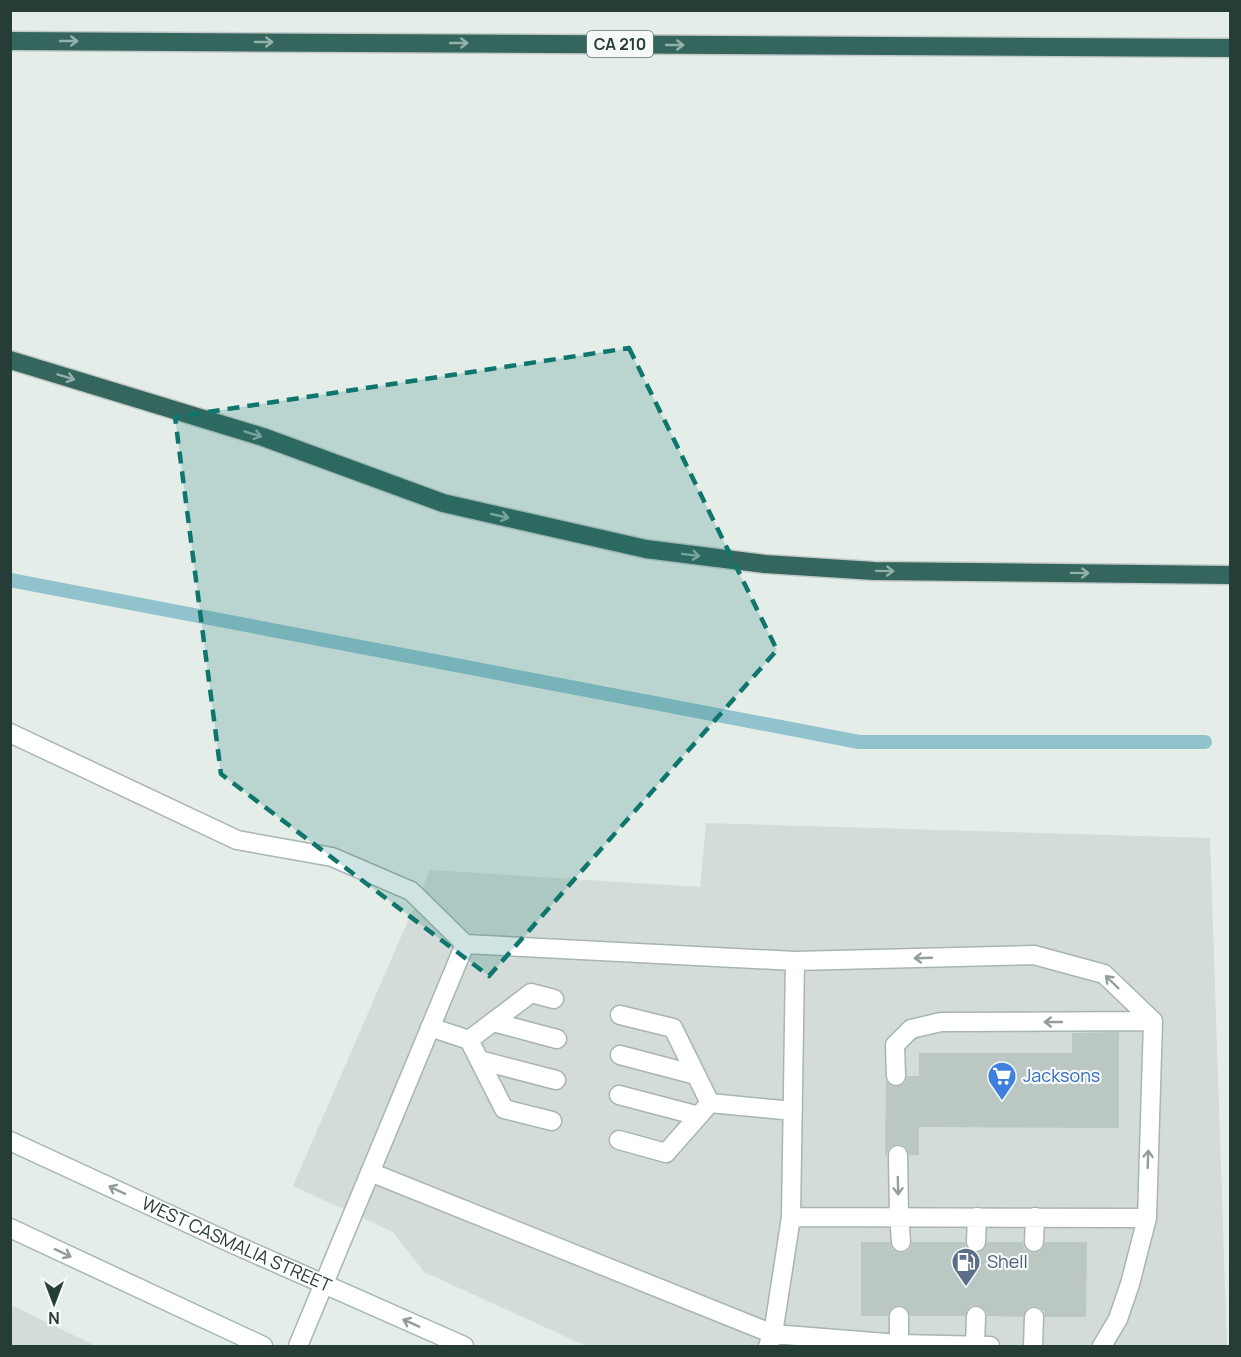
<svg xmlns="http://www.w3.org/2000/svg" width="1241" height="1357" viewBox="0 0 1241 1357" font-family="Manrope,sans-serif">
<rect width="100%" height="100%" fill="#e5ede9"/>
<!-- built -->
<path fill="#d3dcd8" d="M 706,823 L 1210,838 L 1227,1346 L 586,1346 L 424,1272 L 393,1232 L 293,1186 L 430,870 L 700,887 Z
M 10,1305 L 11,1305 L 96,1346 L 11,1346 Z"/>
<g fill="none" stroke-linecap="round" stroke-linejoin="round">
<!-- stream -->
<path stroke="#92c2cc" stroke-width="14" d="M 10,580 L 859,742 L 1205,742"/>
</g>
<!-- building -->
<path fill="#bac7c2" d="M 1119,1032 L 1119,1128 L 919,1127 L 919,1155 L 909,1155 L 907,1149 L 903,1145 L 898,1144 L 892,1146 L 888,1150 L 887,1155 L 885,1155 L 886,1080 L 890,1086 L 897,1087 L 902,1085 L 906,1082 L 907,1076 L 919,1076 L 919,1053 L 1072,1053 L 1072,1033 Z
M 861,1242 L 890,1242 L 892,1249 L 897,1252 L 901,1253 L 908,1251 L 911,1247 L 912,1242 L 965,1242 L 966,1248 L 970,1251 L 976,1253 L 981,1252 L 985,1248 L 987,1242 L 1023,1242 L 1024,1248 L 1028,1251 L 1034,1253 L 1039,1252 L 1043,1248 L 1045,1242 L 1087,1242 L 1086,1317 L 1045,1317 L 1044,1311 L 1040,1308 L 1034,1306 L 1029,1307 L 1025,1311 L 1023,1317 L 987,1316 L 986,1311 L 982,1307 L 976,1305 L 970,1306 L 967,1310 L 965,1316 L 910,1316 L 908,1310 L 904,1306 L 900,1305 L 893,1307 L 889,1311 L 888,1316 L 861,1316 Z"/>
<g fill="none" stroke-linecap="round" stroke-linejoin="round">
<!-- lane casing -->
<g stroke="#a8b5b0" stroke-width="21">
<path id="lane" d="M 10,733 L 237,840 L 332,857 L 411,891 L 465,944 L 795,961 L 791,1217 L 773,1334 L 768,1346
M 795,961 L 1034,955 L 1104,974 L 1153,1021 L 1147,1218
M 493,1022 L 557,1039
M 430,1027 L 469,1040
M 620,1055 L 696,1075
M 479,1060 L 556,1080
M 896,1076 L 895,1045 L 911,1029 L 941,1022 L 1153,1021
M 619,1095 L 699,1116
M 710,1103 L 793,1111
M 552,1121 L 504,1109 L 469,1040 L 531,993 L 554,999
M 619,1140 L 666,1153 L 710,1103 L 673,1028 L 620,1015
M 898,1155 L 899,1216 L 901,1242
M 370,1172 L 773,1334 L 899,1344 L 990,1346
M 791,1217 L 1147,1218 L 1130,1284 L 1118,1319 L 1102,1346
M 976,1242 L 977,1217
M 1034,1242 L 1035,1217
M 899,1316 L 899,1344
M 298,1346 L 465,944
M 975,1346 L 976,1316
M 1033,1346 L 1034,1317"/>
</g>
<!-- secondary casing -->
<g stroke="#a4b7b1" stroke-width="21">
<g id="secondary">
<path id="s1" d="M 10,1141 L 231,1243 L 464,1346"/>
<path d="M 10,1228 L 263,1346"/>
</g>
</g>
<!-- highway casing -->
<g stroke="#c2c9c7" stroke-width="21">
<path id="highway" d="M 10,41 L 1230,48
M 10,360 L 263,437 L 443,503 L 646,549 L 765,564 L 874,571 L 1230,575"/>
</g>
<!-- lane -->
<use href="#lane" stroke="#fff" stroke-width="18"/>
<!-- secondary -->
<use href="#secondary" stroke="#fff" stroke-width="18"/>
<!-- highway -->
<use href="#highway" stroke="#34665d" stroke-width="18"/>
</g>
<!-- one-way arrows -->
<defs><path id="oneway-shaft" d="M-6 0H5M1.5-3L5.5 0L1.5 3" fill="none" stroke-width="1.6" stroke-linecap="round" stroke-linejoin="round" transform="scale(1.5)"/></defs>
<g stroke="#94b0aa">
<use href="#oneway-shaft" transform="translate(69 41)"/>
<use href="#oneway-shaft" transform="translate(264 42)"/>
<use href="#oneway-shaft" transform="translate(459 43)"/>
<use href="#oneway-shaft" transform="translate(675 45)"/>
<use href="#oneway-shaft" transform="translate(66 377) rotate(17)"/>
<use href="#oneway-shaft" transform="translate(253 434) rotate(17)"/>
<use href="#oneway-shaft" transform="translate(500 516) rotate(13)"/>
<use href="#oneway-shaft" transform="translate(691 555) rotate(7)"/>
<use href="#oneway-shaft" transform="translate(885 571) rotate(1)"/>
<use href="#oneway-shaft" transform="translate(1080 573) rotate(1)"/>
</g>
<g stroke="#929e9b">
<use href="#oneway-shaft" transform="translate(923 958) rotate(178)"/>
<use href="#oneway-shaft" transform="translate(1112 982) rotate(-136)"/>
<use href="#oneway-shaft" transform="translate(1053 1022) rotate(180)"/>
<use href="#oneway-shaft" transform="translate(1148 1159) rotate(-88)"/>
<use href="#oneway-shaft" transform="translate(898 1186) rotate(89)"/>
<use href="#oneway-shaft" transform="translate(117 1190) rotate(-155)"/>
<use href="#oneway-shaft" transform="translate(63 1253) rotate(25)"/>
<use href="#oneway-shaft" transform="translate(411 1323) rotate(-156)"/>
</g>
<!-- marked area -->
<path fill="#0f766e" fill-opacity="0.2" stroke="#0f766e" stroke-width="4.5" stroke-dasharray="12 8" stroke-linejoin="round" d="M 629,348 L 777,650 L 489,976 L 221,774 L 175,417 Z"/>
<!-- icons -->
<defs>
<g id="supermarket-pin" transform="scale(1.5)"><path d="M0 17L-7.5 6A9.5 9.5 0 1 1 7.5 6Z" fill="#3f7fe0" stroke="#f5f9f7"/><path d="M-6-5.5h2.5l.6 2H6L4.5 2H-2.5L-4.4-4H-6ZM-1.5 3.2a1.3 1.3 0 1 0 .1 0ZM3 3.2a1.3 1.3 0 1 0 .1 0Z" fill="#fff"/></g>
<g id="fuel-pin" transform="scale(1.5)"><path d="M0 17L-7.5 6A9.5 9.5 0 1 1 7.5 6Z" fill="#5c6f8a" stroke="#f5f9f7"/><path d="M-5.5-6h7V0h2V4h1.3V-2.5L3-4.5l.8-.8L6-3V5H2.5V1h-1V6h-7ZM-4.2-4.7v3.2H.2V-4.7Z" fill="#fff"/></g>
</defs>
<g fill-rule="evenodd">
<use href="#supermarket-pin" x="1002" y="1076"/>
<use href="#fuel-pin" x="966" y="1262"/>
</g>
<g text-anchor="middle" stroke-width="4.5" stroke-linejoin="round" paint-order="stroke">
<!-- shield labels -->
<rect fill="#f5f9f7" stroke="#647571" stroke-width="1.5" x="587" y="31" width="66" height="26" rx="4.5"/>
<g font-size="16" font-weight="bold" fill="#263d37">
<text x="620" y="50">CA 210</text>
</g>
<!-- shop labels -->
<g font-size="18" fill="#366cbe" stroke="#f5f9f7" text-anchor="start">
<text x="1023" y="1082">Jacksons</text>
</g>
<!-- street labels -->
<g font-size="18" fill="#263d37" stroke="#f5f9f7">
<text dy="6" stroke="none"><textPath href="#s1" startOffset="249">WEST CASMALIA STREET</textPath></text>
</g>
<!-- service labels -->
<g font-size="18" fill="#4e5e75" stroke="#f5f9f7" text-anchor="start">
<text x="987" y="1268">Shell</text>
</g>
</g>
<!-- border -->
<rect width="1241" height="1357" fill="none" stroke="#263d37" stroke-width="24"/>
<!-- north arrow -->
<g transform="translate(54 1303) rotate(180)" stroke="#f5f9f7" stroke-width="4.5" paint-order="stroke">
<path d="M0-4.5L10 22L0 15L-10 22Z" fill="#263d37"/>
<text y="-9" font-size="16" font-weight="bold" text-anchor="middle" fill="#263d37">N</text>
</g>
</svg>
